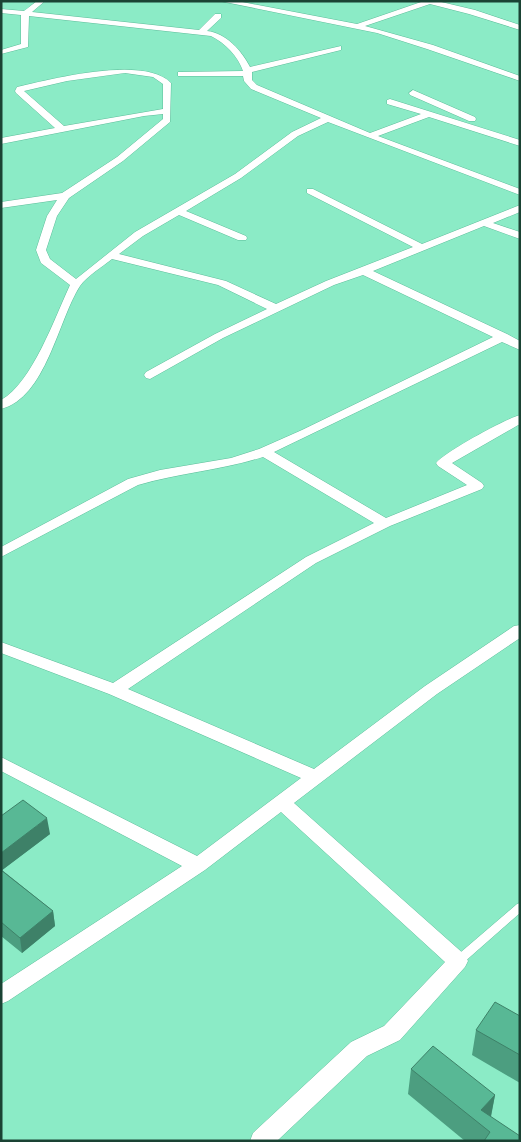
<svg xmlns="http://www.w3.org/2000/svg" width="521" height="1142" viewBox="0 0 521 1142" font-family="'IBM Plex Sans',sans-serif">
<rect width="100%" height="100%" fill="#8bebc6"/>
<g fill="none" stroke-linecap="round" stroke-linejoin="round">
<!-- lane casing -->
<g stroke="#5dbd9a" stroke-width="1">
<path id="lane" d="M 520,903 L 520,913 L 462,964 L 458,965 L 454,964 L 453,961 L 454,958 L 517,904 Z"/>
</g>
<!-- street casing -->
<g stroke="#5dbd9a" stroke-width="1">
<path id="street" d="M 37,1 L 45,1 L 32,12 L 199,30 L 215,14 L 221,14 L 221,18 L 207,31 C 226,33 242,51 250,67 L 341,46 L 341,50 L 252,72 L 252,80 L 257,85 L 370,133 L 421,114 L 387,104 L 387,100 L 390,99 L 520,140 L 520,146 L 429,117 L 378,136 L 520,189 L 520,195 L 328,122 L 298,136 L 241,178 L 186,211 L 246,236 L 247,238 L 246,240 L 238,240 L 179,215 L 143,236 L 119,254 L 226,281 L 276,304 L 326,281 L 413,247 L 307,193 L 307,189 L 313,189 L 422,244 L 520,205 L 520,212 L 493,223 L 520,232 L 520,239 L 484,226 L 373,271 L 507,334 L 520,341 L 520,350 L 502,342 L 274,452 L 386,518 L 467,485 L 438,466 L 436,463 C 445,452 505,419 520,415 L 520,424 L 452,463 L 482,483 L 484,486 L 482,489 L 390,526 L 316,563 L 128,689 L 314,769 L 425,686 L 514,626 L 520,625 L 520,638 L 437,694 L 294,803 L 465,955 L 468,961 L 465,967 L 400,1040 L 367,1056 L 277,1141 L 250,1141 L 253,1133 L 351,1042 L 384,1026 L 445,962 L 281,812 L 205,870 L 8,1001 L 1,1004 L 1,984 L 182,866 L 1,771 L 1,757 L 197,856 L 301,778 L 109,694 L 1,653 L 1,642 L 113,683 L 306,557 L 374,523 L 263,457 C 222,470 179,473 138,485 L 1,557 L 1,547 L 128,479 L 160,470 L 231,458 L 259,449 L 302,430 L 493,337 L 363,275 L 334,285 L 223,338 L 150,379 L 146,378 L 144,375 L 146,372 L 215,334 L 267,309 L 218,285 L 112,259 C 102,267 87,276 80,286 C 58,320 46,398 1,409 L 1,400 C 32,383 55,317 70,285 L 41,263 L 36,250 L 47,216 L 57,200 L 1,208 L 1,202 L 62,193 L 117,157 L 163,119 L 163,114 L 144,116 L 1,144 L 1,138 L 55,128 L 16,93 L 15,91 L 17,87 C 52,79 144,55 171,83 L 170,122 L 123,161 L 69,198 L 57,216 L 46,250 L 50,259 L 76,279 L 135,232 L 235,174 L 292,132 L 321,118 L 251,89 L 244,81 L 243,76 L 178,76 L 178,72 L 181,72 L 243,71 C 238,56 225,43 211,36 L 29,16 L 28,47 L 1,54 L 1,50 L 21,44 L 21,15 L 1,13 L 1,9 L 24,11 ZM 125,73 L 153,77 L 163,84 L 163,109 L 64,126 L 24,91 L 67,81 Z
M 220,1 L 237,1 L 357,24 L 424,1 L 437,1 L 475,10 L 520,25 L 520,30 L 469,14 L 430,4 L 365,26 L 433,45 L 520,76 L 520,81 L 427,49 L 377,33 Z
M 413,90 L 475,117 L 476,119 L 475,121 L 469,121 L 410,95 L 409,93 Z"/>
</g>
<!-- lane -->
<use href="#lane" fill="#fff" fill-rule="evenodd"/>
<!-- street -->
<use href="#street" fill="#fff" fill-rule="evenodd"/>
</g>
<!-- wall -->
<path fill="#4c9e80" d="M 1,816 L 50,834 L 2,870 L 53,911 L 55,926 L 22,953 L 1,936 Z
M 520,1016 L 520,1083 L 472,1055 L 476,1030 Z
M 411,1069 L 495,1095 L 491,1117 L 520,1141 L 465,1141 L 408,1094 Z"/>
<!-- shaded-wall -->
<path fill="#3e8168" d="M 47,818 L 50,834 L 1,871 L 1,853 Z
M 53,911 L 55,926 L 22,953 L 20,938 Z
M 495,1095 L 490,1120 L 481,1110 Z"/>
<!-- building -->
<path fill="#58b895" stroke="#3e8168" d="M 23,800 L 47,818 L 1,853 L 1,816 Z
M 1,870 L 53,911 L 20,938 L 1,922 Z
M 495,1002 L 520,1016 L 520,1055 L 476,1030 Z
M 433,1046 L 495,1095 L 481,1110 L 520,1136 L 520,1141 L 484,1141 L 490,1132 L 411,1069 Z"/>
<!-- border -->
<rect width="521" height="1142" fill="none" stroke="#1a4334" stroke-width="5"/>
</svg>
